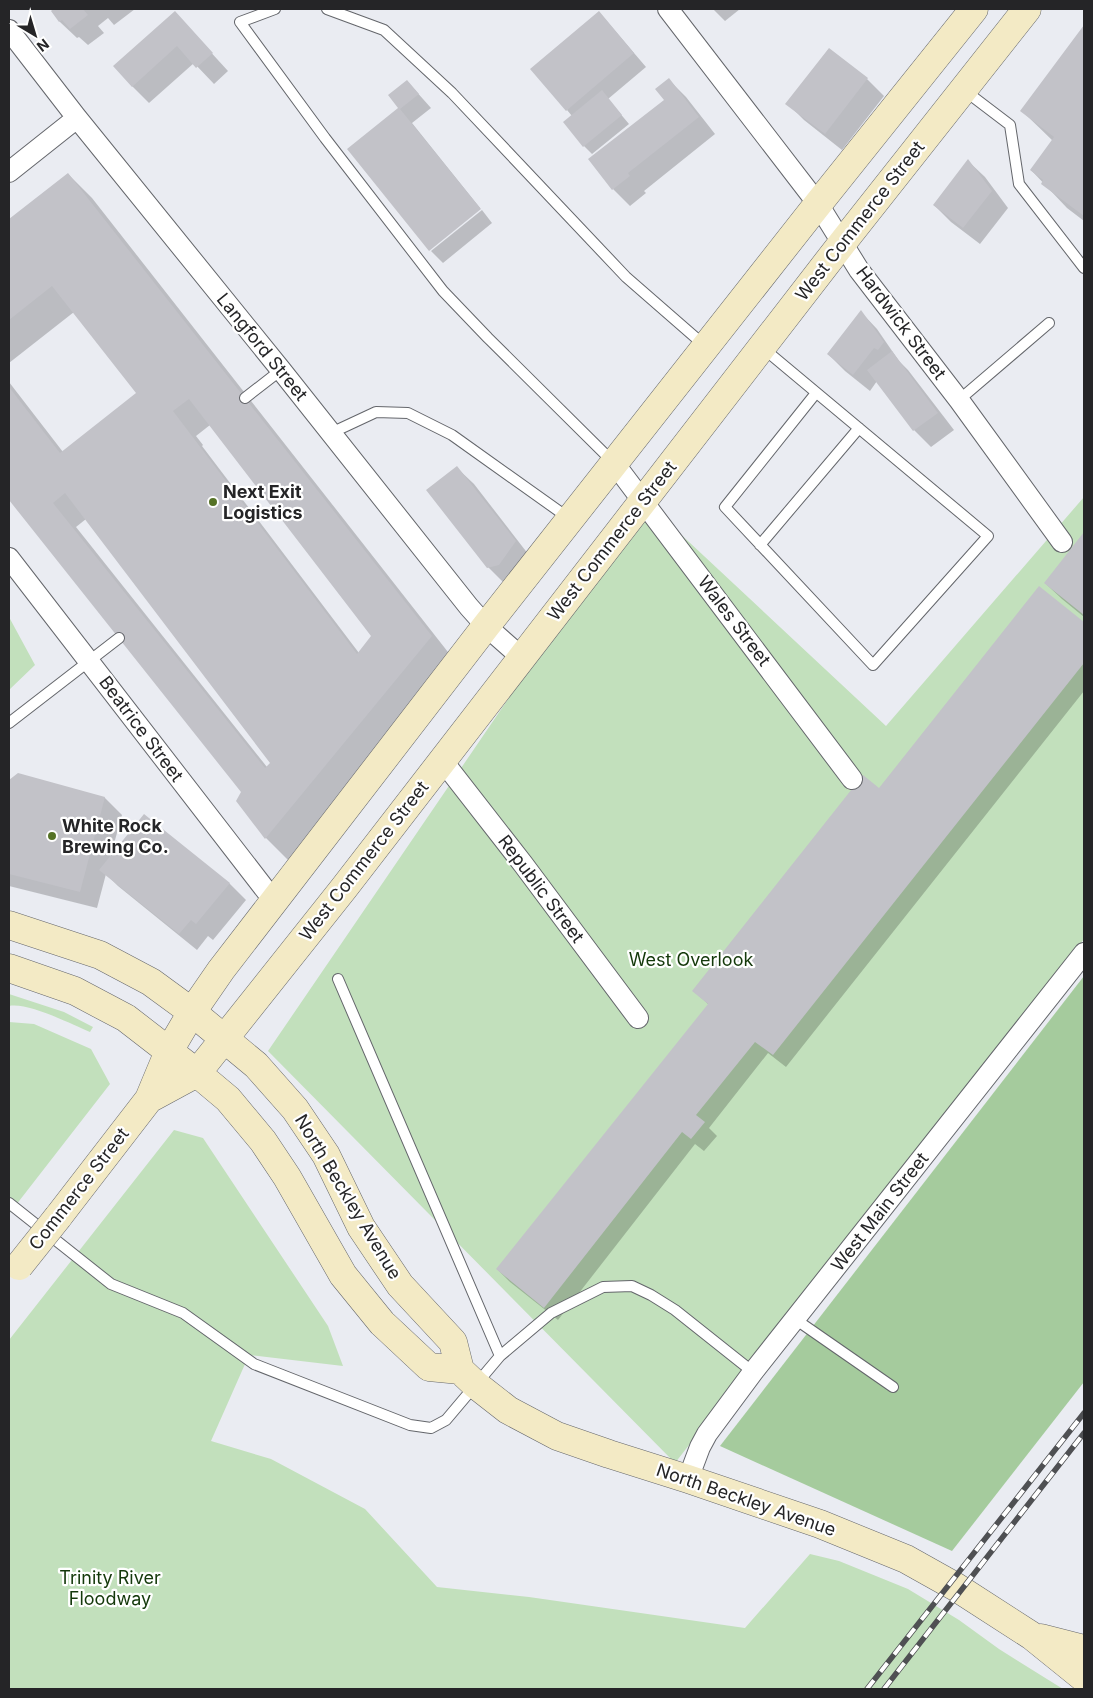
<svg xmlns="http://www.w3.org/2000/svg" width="1093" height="1698" viewBox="0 0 1093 1698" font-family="Inter,sans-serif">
<rect width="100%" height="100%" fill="#eaecf2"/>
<!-- green -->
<path fill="#c2e0bc" d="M 1084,497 L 1084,939 L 675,1463 L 268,1051 L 644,500 L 886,726 Z
M 9,617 L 35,665 L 9,690 Z
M 9,994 L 64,1012 L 93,1027 L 90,1032 C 71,1024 28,1002 9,1006 Z
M 9,1022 L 34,1024 L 91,1049 L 110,1084 L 9,1214 Z
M 174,1130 L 203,1138 L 328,1326 L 343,1366 L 249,1355 L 211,1441 L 271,1459 L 365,1509 L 437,1587 L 529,1597 L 745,1628 L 810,1554 L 839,1561 L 908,1589 L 959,1620 L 999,1649 L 1063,1689 L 9,1689 L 9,1340 Z"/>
<!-- forest -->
<path fill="#a5cb9d" d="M 1084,976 L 1084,1382 L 952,1551 L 720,1446 Z"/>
<!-- shadow -->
<path fill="#0003" fill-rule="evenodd" d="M 55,9 L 135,9 L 114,25 L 108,18 L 98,26 L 104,33 L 88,45 L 79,37 L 77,38 L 60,22 L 52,11 Z
M 713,9 L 740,9 L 725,21 Z
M 599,12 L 646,67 L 608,99 L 629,124 L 592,154 L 584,146 L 572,116 L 567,110 Z
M 175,13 L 228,71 L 214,84 L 194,63 L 149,103 L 132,86 Z
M 1084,27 L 1084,221 L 1067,208 L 1031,170 L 1053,141 L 1022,111 Z
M 829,49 L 867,79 L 884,96 L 842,150 L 804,120 L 787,103 Z
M 669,80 L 686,97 L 715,134 L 644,191 L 646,193 L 630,206 L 613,189 L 665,100 Z
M 407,81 L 431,108 L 412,123 L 480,208 L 429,249 L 349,149 L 400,108 Z
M 968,161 L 985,177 L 1008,208 L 980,244 L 951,222 L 934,205 Z
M 68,174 L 92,198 L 455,661 L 290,862 L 266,838 L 237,801 L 243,792 L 9,498 L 9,382 L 63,452 L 138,394 L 74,312 L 9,363 L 9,220 ZM 210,425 L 373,636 L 359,653 L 202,446 L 203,445 L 196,436 ZM 86,519 L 271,763 L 267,767 L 76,527 Z
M 482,210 L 492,223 L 443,263 L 431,251 Z
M 861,312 L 877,329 L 899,361 L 908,370 L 954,430 L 931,447 L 914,430 L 877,381 L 870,391 L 845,371 L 828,354 Z
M 457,468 L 474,484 L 532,559 L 505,584 L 488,567 Z
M 1084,534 L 1084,617 L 1062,599 L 1045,583 Z
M 1039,588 L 1084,624 L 1084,691 L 786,1067 L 768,1053 L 709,1128 L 717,1136 L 704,1151 L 695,1144 L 558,1320 L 510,1282 L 497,1269 L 709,1005 L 694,991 L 879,790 Z
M 18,774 L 105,798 L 122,815 L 110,858 L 229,883 L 246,900 L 213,940 L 208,936 L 197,950 L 118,886 L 106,874 L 97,908 L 9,886 L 9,782 Z"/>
<!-- building -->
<path fill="#c2c2c8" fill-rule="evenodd" d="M 53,9 L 83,9 L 88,15 L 70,29 L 62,20 L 59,22 L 51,11 Z
M 175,11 L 213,53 L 196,68 L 177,46 L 132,87 L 113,66 Z
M 599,11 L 634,53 L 566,111 L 530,69 Z
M 1084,25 L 1084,216 L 1041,184 L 1043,180 L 1030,170 L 1054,137 L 1020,111 Z
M 829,48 L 868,78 L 825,134 L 785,104 Z
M 669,78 L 699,117 L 628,173 L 630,176 L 612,190 L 588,159 L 664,100 L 655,89 Z
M 407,80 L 419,94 L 400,109 L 481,209 L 429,251 L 347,149 L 398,108 L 388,95 Z
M 602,90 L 622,115 L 583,147 L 563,122 Z
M 968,159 L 992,191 L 963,228 L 933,205 Z
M 68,173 L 432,636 L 265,839 L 236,801 L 241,792 L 9,500 L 9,387 L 60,453 L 136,393 L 52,286 L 9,320 L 9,219 ZM 189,399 L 371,636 L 357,654 L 173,411 ZM 65,493 L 270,763 L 265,768 L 53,503 Z
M 861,310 L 884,342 L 878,350 L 874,348 L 853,375 L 827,354 Z
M 892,351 L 938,413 L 913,431 L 867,370 Z
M 457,466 L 516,541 L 499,565 L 487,568 L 426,490 Z
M 1084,532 L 1084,615 L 1044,583 Z
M 1039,586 L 1084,622 L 1084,663 L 773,1055 L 755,1042 L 696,1115 L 705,1122 L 691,1139 L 682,1132 L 544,1308 L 496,1269 L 708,1004 L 692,991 L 863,775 L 879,788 Z
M 18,773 L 105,797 L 80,892 L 9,874 L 9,780 Z
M 144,814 L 230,883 L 196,924 L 191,920 L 179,934 L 99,870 Z"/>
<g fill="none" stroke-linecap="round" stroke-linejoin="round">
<!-- lane casing -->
<g stroke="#64666b" stroke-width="12">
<path id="lane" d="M 275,9 L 240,22 L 325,138 L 443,291 L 488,338 L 614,463
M 327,9 L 384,30 L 452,93 L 626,277 L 704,345
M 964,90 L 1010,125 L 1019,184 L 1084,268
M 763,348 L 988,536 L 873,665 L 725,507 L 816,393
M 245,398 L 281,370
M 959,400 L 1049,323
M 331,433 L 376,412 L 408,413 L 452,435 L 570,519
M 760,545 L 859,428
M 9,723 L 119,638
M 338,979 L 500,1356
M 9,1203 L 111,1284 L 183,1313 L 254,1364 L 410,1425 L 431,1428 L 446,1420 L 500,1356 L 551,1313 L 603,1287 L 632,1286 L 651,1295 L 675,1310 L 753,1372
M 795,1319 L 893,1387"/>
</g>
<!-- street casing -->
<g stroke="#64666b" stroke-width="22">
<path id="street" d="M 668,9 L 818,204 L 859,270 L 959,400 L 1062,542
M 9,30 L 77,118 L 281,370 L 469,607 L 486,626 L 521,657
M 9,172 L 77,118
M 614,463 L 852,779
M 9,558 L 274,901
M 442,760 L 523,864 L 638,1018
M 688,1479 L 700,1447 L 707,1434 L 753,1372 L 1084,953"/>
</g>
<!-- secondary casing -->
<g stroke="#64666b" stroke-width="29">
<path id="secondary" d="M 9,925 L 100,955 L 151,982 L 192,1012 L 256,1065 L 295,1109 L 326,1155 L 361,1227 L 400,1285 L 453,1342 L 460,1370 L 476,1385 L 508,1410 L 557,1436 L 609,1454 L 688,1479 L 820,1524 L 906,1559 L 956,1587 L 1032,1636 L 1084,1678
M 9,968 L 75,991 L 126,1018 L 197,1073 L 228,1099 L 263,1141 L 287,1177 L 343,1275 L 382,1323 L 429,1367 L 460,1370
M 149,1099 L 197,1073 L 344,888 L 843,242 L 1027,9
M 58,1217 L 149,1099 L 169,1051 L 192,1012 L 221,970 L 486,626 L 818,204 L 974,9
M 1041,1638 L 1084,1649"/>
</g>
<!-- lane -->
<use href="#lane" stroke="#fff" stroke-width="10"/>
<!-- street -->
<use href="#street" stroke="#fff" stroke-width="20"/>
<!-- secondary -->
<use href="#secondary" stroke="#f3eac5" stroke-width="28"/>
<!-- rail casing -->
<g stroke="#4f5053" stroke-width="5.5">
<path id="rail" d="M 867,1689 L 1084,1413
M 884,1689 L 1084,1433"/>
</g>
<!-- rail -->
<use href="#rail" stroke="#fff" stroke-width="4" stroke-dasharray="11" stroke-linecap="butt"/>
<!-- secondary-bridge casing -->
<g stroke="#64666b" stroke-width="29" stroke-linecap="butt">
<path id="secondary-bridge" d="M 19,1266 L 58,1217"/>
</g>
<!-- secondary-bridge -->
<use href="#secondary-bridge" stroke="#f3eac5" stroke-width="28"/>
</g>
<!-- markers -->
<g fill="#557226" stroke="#fff" stroke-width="2">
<circle cx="213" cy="502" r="5"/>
<circle cx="52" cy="836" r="5"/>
</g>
<g text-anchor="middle" stroke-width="4.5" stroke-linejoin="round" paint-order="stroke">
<!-- street labels -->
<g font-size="18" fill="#252527" stroke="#fff">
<text transform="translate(860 221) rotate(-52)" y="6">West Commerce Street</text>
<text transform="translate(901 323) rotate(53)" y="6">Hardwick Street</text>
<text transform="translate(262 347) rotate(51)" y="6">Langford Street</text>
<text transform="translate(612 541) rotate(-52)" y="6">West Commerce Street</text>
<text transform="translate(734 621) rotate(53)" y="6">Wales Street</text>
<text transform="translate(141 729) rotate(53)" y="6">Beatrice Street</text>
<text transform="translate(364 861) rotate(-52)" y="6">West Commerce Street</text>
<text transform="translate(541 889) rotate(53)" y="6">Republic Street</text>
<text transform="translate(79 1189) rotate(-52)" y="6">Commerce Street</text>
<text transform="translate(348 1197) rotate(59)" y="6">North Beckley Avenue</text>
<text transform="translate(880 1212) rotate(-52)" y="6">West Main Street</text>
<text transform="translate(746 1500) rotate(19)" y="6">North Beckley Avenue</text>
</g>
<!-- poi labels -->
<g font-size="18" font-weight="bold" fill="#252527" stroke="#fff" text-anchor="start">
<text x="223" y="498">Next Exit<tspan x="223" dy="21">Logistics</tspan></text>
<text x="62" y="832">White Rock<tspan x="62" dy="21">Brewing Co.</tspan></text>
</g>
<!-- park labels -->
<g font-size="18" fill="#14390b" stroke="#fff">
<text x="691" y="966">West Overlook</text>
<text x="110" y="1584">Trinity River<tspan x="110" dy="21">Floodway</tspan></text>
</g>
</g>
<!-- border -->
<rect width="1093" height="1698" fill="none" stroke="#252527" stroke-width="20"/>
<!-- north arrow -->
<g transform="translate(35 35) rotate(142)" stroke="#ffffff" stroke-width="4" paint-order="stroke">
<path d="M0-4L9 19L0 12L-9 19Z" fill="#252527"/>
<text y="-8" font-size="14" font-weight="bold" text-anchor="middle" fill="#252527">N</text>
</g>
</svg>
